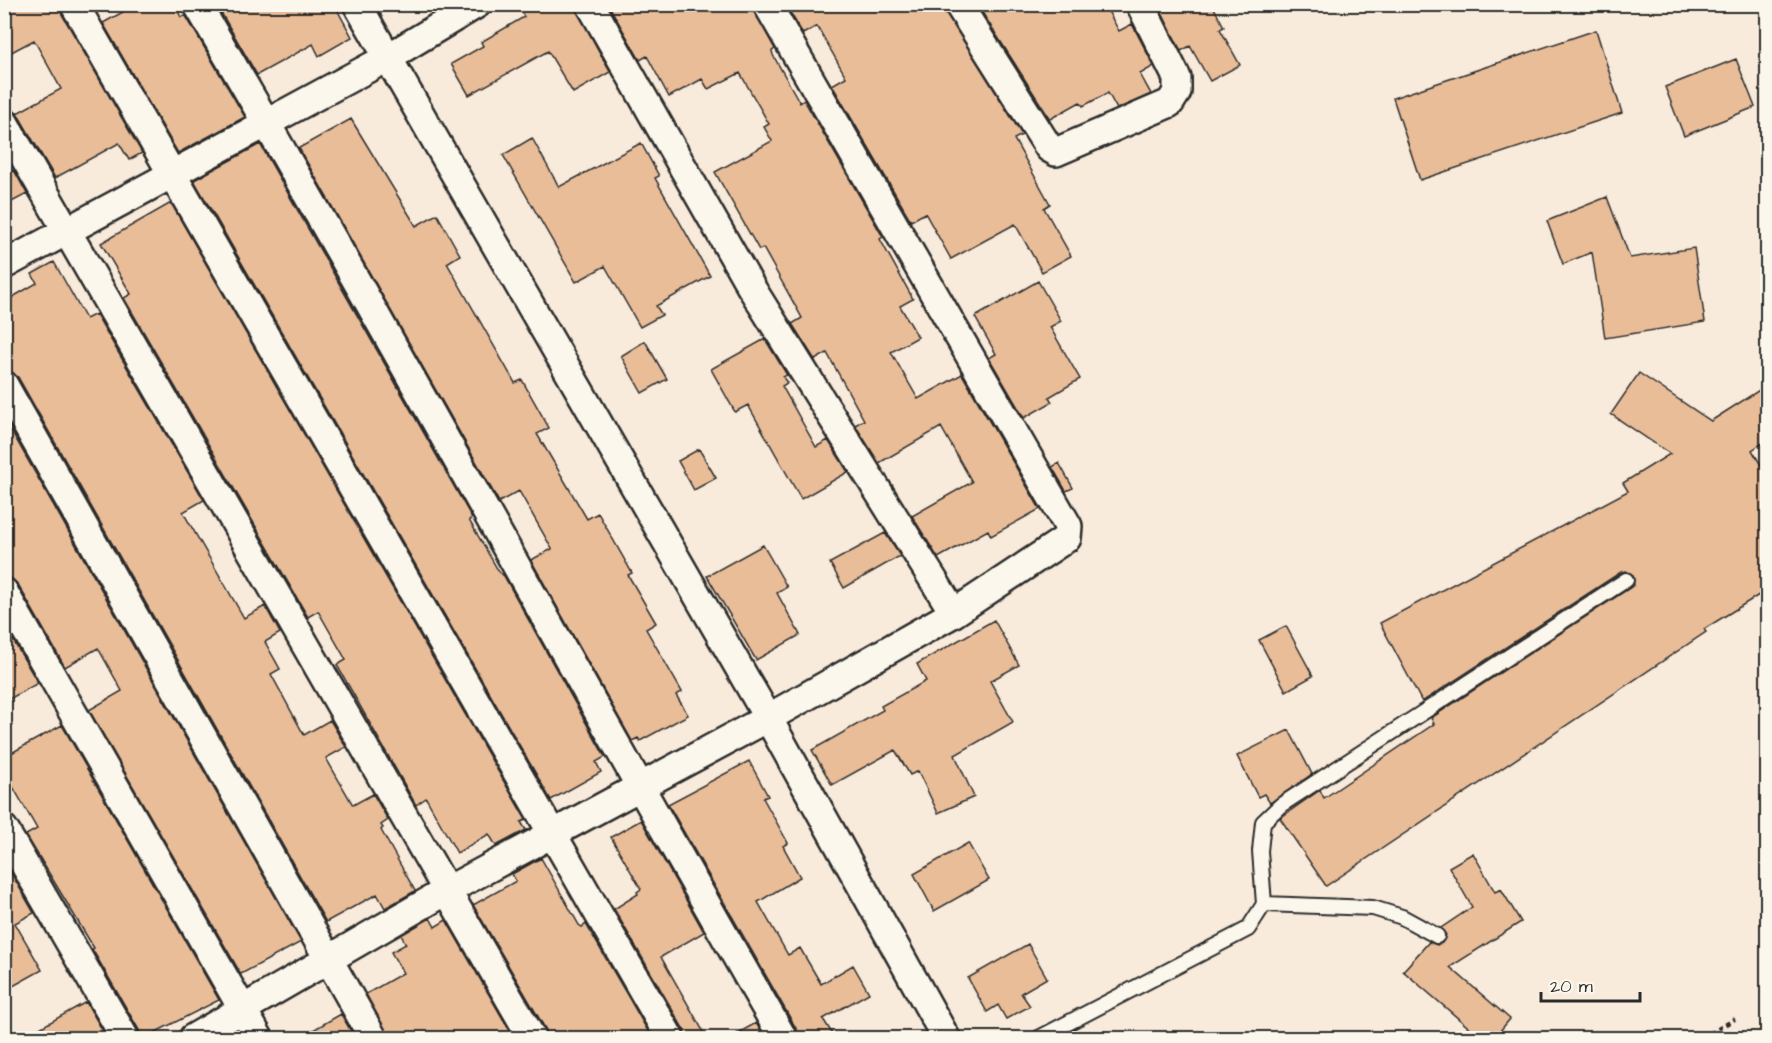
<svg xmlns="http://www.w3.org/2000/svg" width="1772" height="1043" viewBox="0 0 1772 1043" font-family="'Architects Daughter',sans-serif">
<rect width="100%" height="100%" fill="#f8ebdb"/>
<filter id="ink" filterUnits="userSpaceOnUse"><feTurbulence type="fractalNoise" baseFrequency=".0167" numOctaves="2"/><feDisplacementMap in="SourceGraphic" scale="12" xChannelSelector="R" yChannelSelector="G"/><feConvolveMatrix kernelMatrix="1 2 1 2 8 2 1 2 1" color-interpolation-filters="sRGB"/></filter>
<g filter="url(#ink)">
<!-- building -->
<path fill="#eabd99" stroke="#2b2b2b" stroke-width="1.5" d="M 4,4 L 56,4 L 142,153 L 129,160 L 119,143 L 55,178 L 17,113 L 61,89 L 34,40 L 4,56 Z
M 137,4 L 174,4 L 181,17 L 186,16 L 245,117 L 178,153 L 103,23 Z
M 216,4 L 334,4 L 352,37 L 319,56 L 313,44 L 257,75 Z
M 517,4 L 574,4 L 610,72 L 573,93 L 548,51 L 469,95 L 451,64 L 483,46 L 481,42 L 524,17 Z
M 608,4 L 751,4 L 775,49 L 772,51 L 773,55 L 800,103 L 804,100 L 883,237 L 880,239 L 913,299 L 900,306 L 918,337 L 891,352 L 918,399 L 962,374 L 1040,509 L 991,536 L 988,530 L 938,558 L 912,516 L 972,482 L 941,427 L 879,463 L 855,425 L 864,420 L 827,353 L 815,360 L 792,324 L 802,318 L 763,248 L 759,250 L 715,172 L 772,141 L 764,127 L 769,124 L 740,73 L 708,89 L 702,79 L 669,97 L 647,56 L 640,60 Z
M 785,4 L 942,4 L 1022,135 L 1014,139 L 1050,204 L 1044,208 L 1071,256 L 1042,272 L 1015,224 L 951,259 L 925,213 L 911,221 L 832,85 L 846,77 L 817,26 L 803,34 Z
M 980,4 L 1104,4 L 1119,31 L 1132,24 L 1154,66 L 1140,74 L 1151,94 L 1117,109 L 1108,93 L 1083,106 L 1080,102 L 1050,119 L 978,6 Z
M 1167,4 L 1212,4 L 1224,27 L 1220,29 L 1240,65 L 1210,81 L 1190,46 L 1181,51 L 1160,9 Z
M 1596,30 L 1622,113 L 1420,180 L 1393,98 Z
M 1736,59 L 1755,107 L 1684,136 L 1665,87 Z
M 351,119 L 416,226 L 437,214 L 460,255 L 447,263 L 515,383 L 522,380 L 549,428 L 537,434 L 587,519 L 598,513 L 632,573 L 628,575 L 656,623 L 646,629 L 682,692 L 676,695 L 688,715 L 640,741 L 638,738 L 632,741 L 531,560 L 552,549 L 519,491 L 499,502 L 299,148 Z
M 532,138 L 559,187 L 641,143 L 659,176 L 655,178 L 710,276 L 656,306 L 662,315 L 640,327 L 605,266 L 576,282 L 503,155 Z
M 260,144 L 472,518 L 469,520 L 499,572 L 504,576 L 605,757 L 596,762 L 601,772 L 551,800 L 194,180 Z
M 14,170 L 27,194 L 4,206 L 4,176 Z
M 1607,197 L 1630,258 L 1694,248 L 1705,322 L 1605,338 L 1592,252 L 1563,264 L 1547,221 Z
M 171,203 L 526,820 L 521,822 L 526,830 L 496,846 L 489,834 L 457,853 L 426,798 L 416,805 L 337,665 L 346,660 L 318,611 L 308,617 L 124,298 L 131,294 L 101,243 Z
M 54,262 L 86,319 L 96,314 L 204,500 L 183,512 L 244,618 L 265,606 L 280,633 L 265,642 L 280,669 L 271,674 L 304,735 L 330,720 L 346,747 L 326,758 L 353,805 L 373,794 L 388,820 L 381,825 L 383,828 L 381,830 L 415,891 L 385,908 L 377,894 L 326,922 L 18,377 L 4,369 L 4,302 L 37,283 L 32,274 Z
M 1038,281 L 1061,321 L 1050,327 L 1080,379 L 1049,397 L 1052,402 L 1024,418 L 989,358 L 996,354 L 975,317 Z
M 765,339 L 787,375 L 783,377 L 787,383 L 782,386 L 816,447 L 828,440 L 848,472 L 801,499 L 748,405 L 735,412 L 711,369 Z
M 645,341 L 667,379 L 642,393 L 621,356 Z
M 1639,373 L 1711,421 L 1767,385 L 1767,440 L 1752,450 L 1767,475 L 1767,590 L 1704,629 L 1706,632 L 1326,886 L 1280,818 L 1320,790 L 1324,798 L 1434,724 L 1431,718 L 1634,585 L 1633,575 L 1626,571 L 1621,572 L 1422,702 L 1380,623 L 1628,491 L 1623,483 L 1670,454 L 1611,414 Z
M 4,418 L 301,942 L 241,974 L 89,710 L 122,691 L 98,648 L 65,667 L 18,584 L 4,576 Z
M 699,449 L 716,478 L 694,490 L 678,461 Z
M 1059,463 L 1073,488 L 1066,491 L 1052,467 Z
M 885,533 L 900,556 L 844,588 L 830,563 Z
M 763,545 L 787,587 L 777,593 L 800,635 L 756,660 L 707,576 Z
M 994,620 L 1019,665 L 990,681 L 1013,722 L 955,755 L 974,797 L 938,813 L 918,771 L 910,775 L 895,750 L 832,785 L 812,750 L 883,710 L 881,706 L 926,681 L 917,664 Z
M 4,625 L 38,683 L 4,702 Z
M 1286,626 L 1313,676 L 1286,691 L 1259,640 Z
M 62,725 L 219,1000 L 144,1038 L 141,1038 L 139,1030 L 92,949 L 94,948 L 26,835 L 37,829 L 4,771 L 4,757 Z
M 1289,730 L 1312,774 L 1270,803 L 1264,794 L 1258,797 L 1237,756 Z
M 749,761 L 768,796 L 763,798 L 788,843 L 783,846 L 800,877 L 758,902 L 788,955 L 800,948 L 821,984 L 853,965 L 869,993 L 823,1019 L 835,1038 L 799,1038 L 797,1030 L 668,804 Z
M 641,820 L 704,932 L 661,957 L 707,1038 L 686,1038 L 684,1030 L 614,909 L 638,894 L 637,892 L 641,889 L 611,837 Z
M 968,843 L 989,880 L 934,911 L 914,874 Z
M 1473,853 L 1495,892 L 1501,889 L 1521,922 L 1450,967 L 1510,1019 L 1494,1038 L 1481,1038 L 1403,971 L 1429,942 L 1437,945 L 1442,943 L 1446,935 L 1441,928 L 1472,907 L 1449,867 Z
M 541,858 L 579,925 L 582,927 L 586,924 L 652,1038 L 548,1038 L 546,1030 L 473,905 L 516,881 L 512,874 Z
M 4,861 L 34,913 L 15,923 L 42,970 L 4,991 Z
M 430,918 L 435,927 L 446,920 L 514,1038 L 389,1038 L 366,994 L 403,973 L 391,952 L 406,944 L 401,935 Z
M 1028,944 L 1047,978 L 1021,993 L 1030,1006 L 1006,1019 L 998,1005 L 987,1012 L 968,978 Z
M 86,1002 L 107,1038 L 22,1038 Z
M 341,1014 L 355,1038 L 299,1038 Z
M 756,1023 L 765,1038 L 729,1038 Z"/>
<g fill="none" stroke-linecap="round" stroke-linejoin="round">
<!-- service casing -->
<g stroke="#2b2b2b" stroke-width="18">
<path id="service" d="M 1264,904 L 1373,908 L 1402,917 L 1437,936
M 1039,1038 L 1248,929 L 1264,904 L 1260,851 L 1263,822 L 1281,805 L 1626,580"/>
</g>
<!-- minor casing -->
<g stroke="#2b2b2b" stroke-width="32">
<path id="minor" d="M 74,4 L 670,1038
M 197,4 C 398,346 585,695 783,1038
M 357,4 L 768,718 L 946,1038
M 590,4 L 751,287 L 954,613
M 958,4 L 1049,148 L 1056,152 L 1170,103 L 1177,92 L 1177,78 L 1140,4
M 4,122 L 532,1038
M 4,265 L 387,58 L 477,4
M 4,385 L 373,1038
M 4,592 L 259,1038
M 4,829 L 125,1038
M 193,1038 L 448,890 L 768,718 L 954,613 L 1067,538 L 1068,526 L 767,4"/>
</g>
<!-- path -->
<path stroke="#2b2b2b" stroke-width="4" stroke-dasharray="4.5 4.5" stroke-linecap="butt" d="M 1702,1038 L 1735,1019"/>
<!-- service -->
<use href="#service" stroke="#fbf7ec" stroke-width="14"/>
<!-- minor -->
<use href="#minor" stroke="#fbf7ec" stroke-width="27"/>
</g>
</g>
<!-- margin -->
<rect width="1772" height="1043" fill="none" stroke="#fbf7ec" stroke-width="24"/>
<rect x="12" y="12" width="1748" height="1019" fill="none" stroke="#2b2b2b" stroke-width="2" filter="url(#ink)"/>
<!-- scale -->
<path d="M1541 992v9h99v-9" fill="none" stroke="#2b2b2b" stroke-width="3"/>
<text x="1550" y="992" font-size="18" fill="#2b2b2b" stroke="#fbf7ec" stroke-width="4.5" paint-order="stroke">20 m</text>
</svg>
